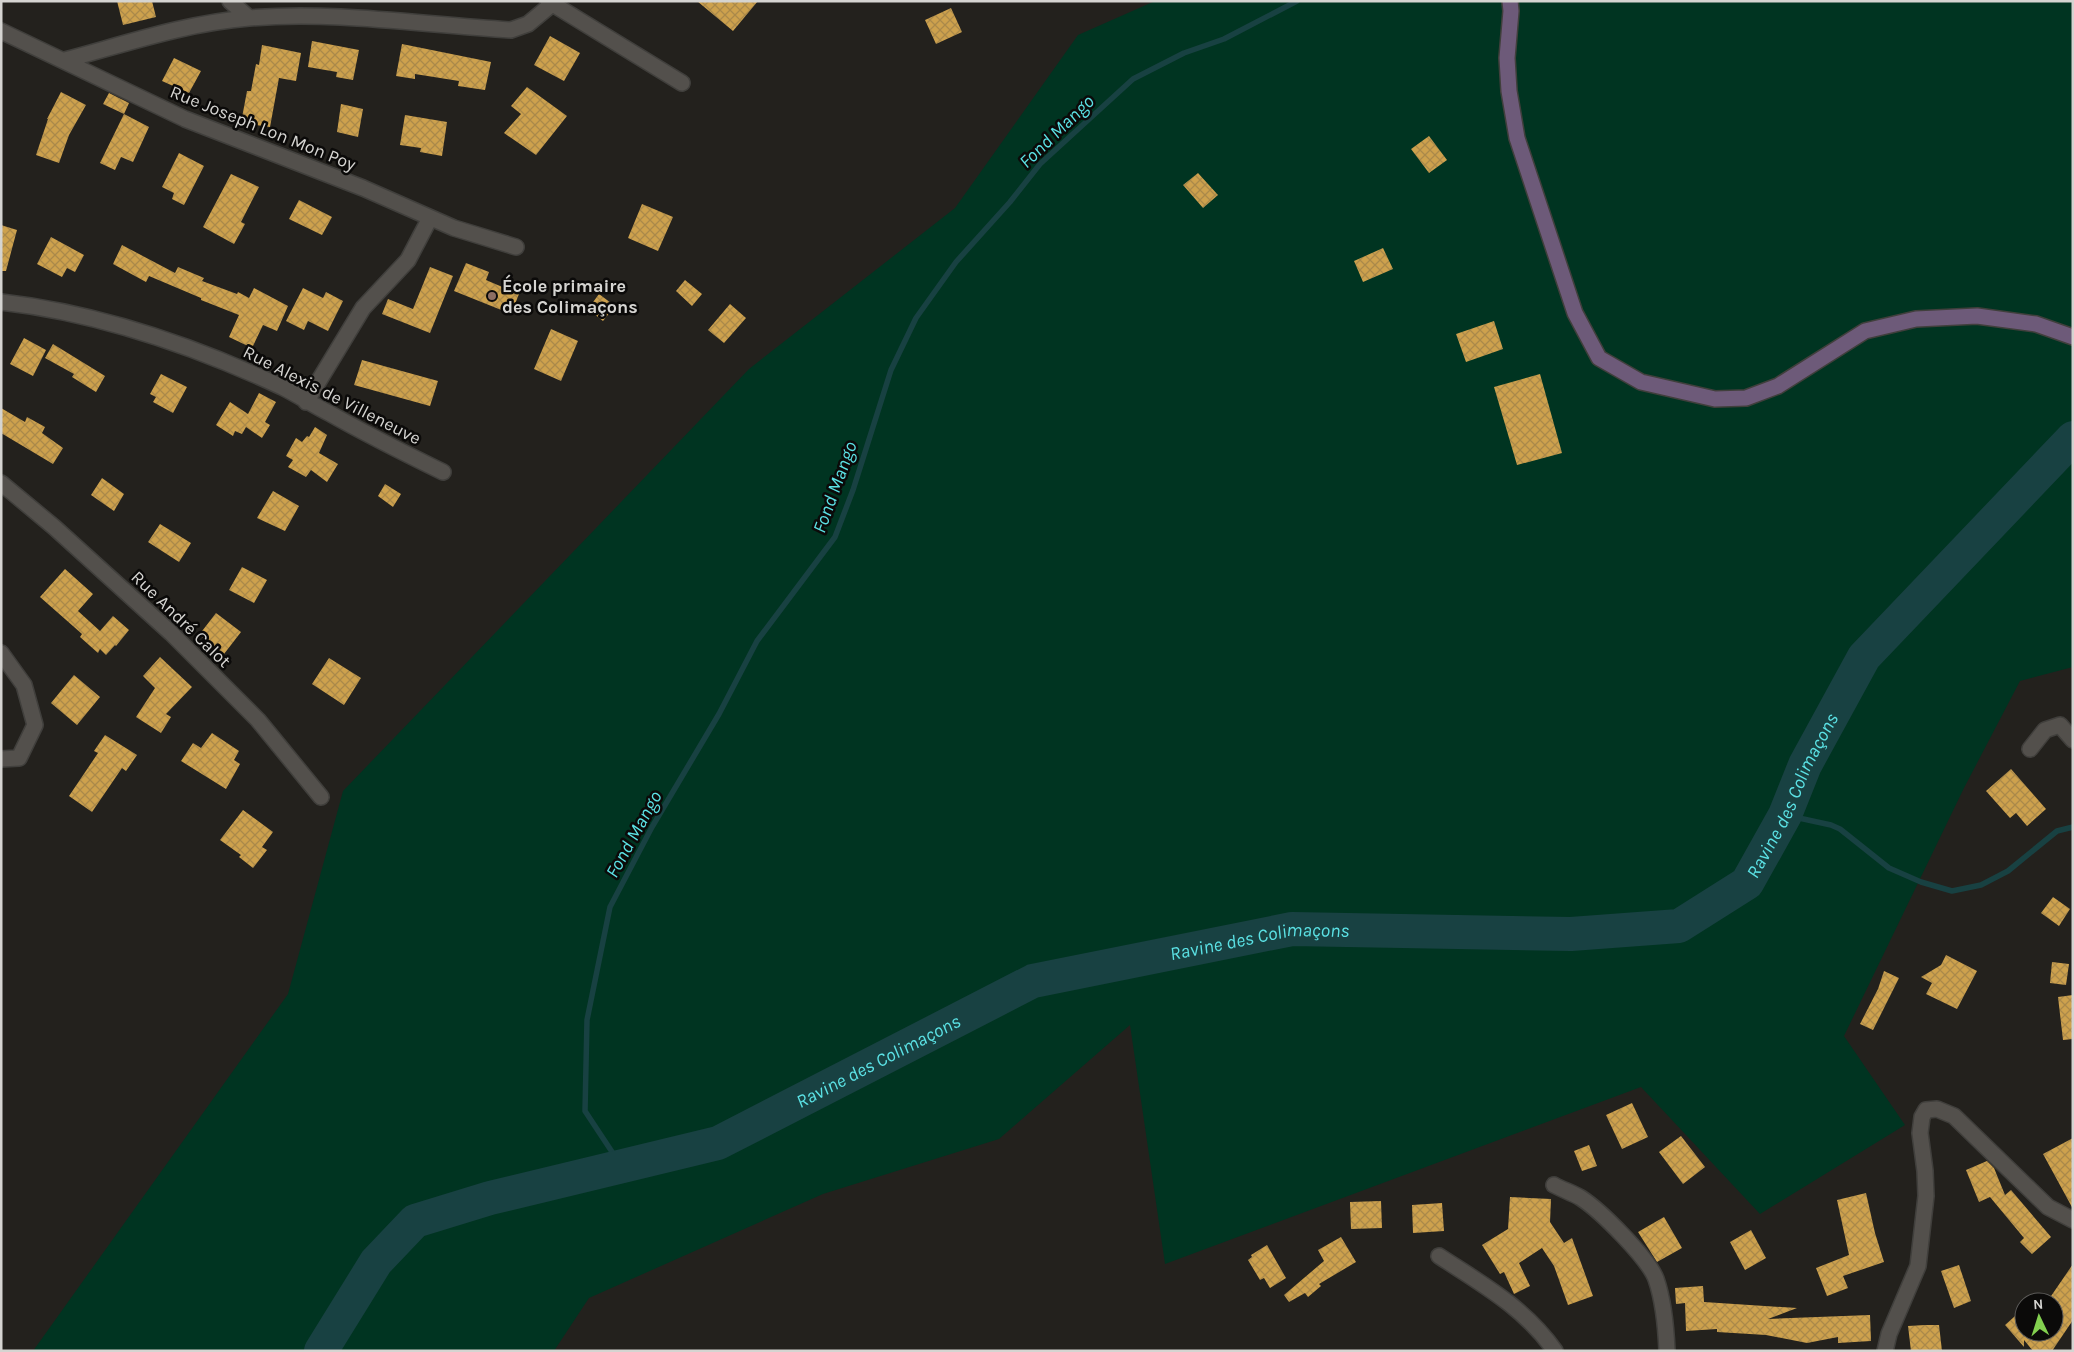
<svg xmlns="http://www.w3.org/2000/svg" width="2074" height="1352" viewBox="0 0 2074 1352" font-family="Karla,sans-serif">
<defs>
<pattern id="building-cross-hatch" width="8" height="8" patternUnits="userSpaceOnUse" patternTransform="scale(1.25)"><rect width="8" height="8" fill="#cda14d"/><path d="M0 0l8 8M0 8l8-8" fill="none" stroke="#aa894a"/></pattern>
</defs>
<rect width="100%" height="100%" fill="#23211d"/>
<!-- green -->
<path fill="#003421" d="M 1155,1 L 2073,1 L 2073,667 L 2020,681 L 1964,788 L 1844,1036 L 1905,1125 L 1760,1214 L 1641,1087 L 1165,1264 L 1130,1025 L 999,1139 L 823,1194 L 589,1298 L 554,1351 L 33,1351 L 288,994 L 343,791 L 749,369 L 955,208 L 1078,35 Z"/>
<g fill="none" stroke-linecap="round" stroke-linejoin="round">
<!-- stream -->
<path stroke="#184142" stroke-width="5.5" d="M 1785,815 L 1831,825 L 1840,829 L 1889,868 L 1921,882 L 1952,891 L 1981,885 L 2008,871 L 2057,831 L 2073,827
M 622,1167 L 585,1111 L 587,1020 L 610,907 L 652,827 L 719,714 L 757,641 L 835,537 L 853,490 L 891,370 L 916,318 L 956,262 L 1010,202 L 1040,164 L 1133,79 L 1184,53 L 1224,39 L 1297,1"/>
<!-- river -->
<path stroke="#184142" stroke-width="34" id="s1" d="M 321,1351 L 376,1262 L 415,1221 L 490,1198 L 718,1143 L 1033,981 L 1292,929 L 1571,934 L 1679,926 L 1747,883 L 1785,815 L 1805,765 L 1864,657 L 2073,438"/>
</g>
<!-- building -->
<path fill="url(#building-cross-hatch)" d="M 117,1 L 152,1 L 156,17 L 123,25 Z
M 697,1 L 758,1 L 733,31 Z
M 951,8 L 962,32 L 936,44 L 925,20 Z
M 550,36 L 580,53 L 564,81 L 534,65 Z
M 312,41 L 359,50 L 353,80 L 336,77 L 337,72 L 308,67 Z
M 402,44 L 491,62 L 485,90 L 458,86 L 459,81 L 415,74 L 415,79 L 396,76 Z
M 262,45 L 301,53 L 296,81 L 279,78 L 270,127 L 241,123 L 247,91 L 251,91 L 256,64 L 259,65 Z
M 174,58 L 201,71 L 189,93 L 162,81 Z
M 527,87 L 567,116 L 536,155 L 504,133 L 521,114 L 511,106 Z
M 61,92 L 86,105 L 69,135 L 59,163 L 36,155 L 48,119 L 47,119 Z
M 109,93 L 129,103 L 124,114 L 103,104 Z
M 341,104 L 363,109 L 358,137 L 337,132 Z
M 124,114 L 149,127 L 133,162 L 121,157 L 115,170 L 100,163 Z
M 405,115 L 447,122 L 442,156 L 420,152 L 421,148 L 400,145 Z
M 1429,136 L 1447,160 L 1429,173 L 1411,149 Z
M 179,153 L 204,166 L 184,205 L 172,199 L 174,193 L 162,187 Z
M 1198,173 L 1218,195 L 1203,208 L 1183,185 Z
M 231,174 L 259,187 L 241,222 L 245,224 L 234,244 L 203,227 Z
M 299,200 L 332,217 L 322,235 L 289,219 Z
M 642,204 L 673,217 L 658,251 L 628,238 Z
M 1,225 L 17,230 L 6,271 L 1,271 Z
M 51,237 L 84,255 L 75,272 L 67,268 L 62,277 L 37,264 Z
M 122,245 L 175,273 L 178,267 L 204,278 L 202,281 L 237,294 L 238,292 L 249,298 L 254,288 L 288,306 L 277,331 L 263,325 L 252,348 L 229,337 L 239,315 L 201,300 L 201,298 L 149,276 L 146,282 L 113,264 Z
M 1383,248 L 1393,269 L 1363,282 L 1354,261 Z
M 466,263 L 489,272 L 486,280 L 519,294 L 511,314 L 454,291 Z
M 430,267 L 453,276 L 430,333 L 382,314 L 388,299 L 413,309 Z
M 685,280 L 702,294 L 692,306 L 676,291 Z
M 303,288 L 323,298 L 326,292 L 343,301 L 328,331 L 308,321 L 304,330 L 286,321 Z
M 599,294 L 615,306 L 603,321 L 588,309 Z
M 730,304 L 746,318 L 724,343 L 708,330 Z
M 1494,321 L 1503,349 L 1466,362 L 1456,334 Z
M 551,329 L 578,341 L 561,381 L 534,369 Z
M 24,338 L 46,350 L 33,376 L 10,364 Z
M 53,344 L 105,376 L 96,392 L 72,377 L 74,374 L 45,358 Z
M 362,360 L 438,381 L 430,406 L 354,385 Z
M 161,374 L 187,387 L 173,413 L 153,402 L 156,397 L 150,394 Z
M 1540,374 L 1562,453 L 1517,465 L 1494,387 Z
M 259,393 L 276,402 L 265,422 L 270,425 L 262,438 L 246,427 L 242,434 L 235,431 L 233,436 L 216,425 L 230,402 L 248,414 Z
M 1,408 L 25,422 L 27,417 L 45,427 L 42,433 L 63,448 L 53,464 L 1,433 Z
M 315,427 L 327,435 L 319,453 L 338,464 L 327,482 L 311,470 L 306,477 L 288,467 L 293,460 L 286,456 L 296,438 L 302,442 L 307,436 L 309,437 Z
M 102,478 L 124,494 L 114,511 L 91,495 Z
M 385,484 L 401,494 L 393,507 L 378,496 Z
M 273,491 L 299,506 L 285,531 L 257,518 Z
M 160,524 L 191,543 L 179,562 L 148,542 Z
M 242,567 L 267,580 L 254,603 L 229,590 Z
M 65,569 L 93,594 L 78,611 L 100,631 L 113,616 L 129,630 L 116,646 L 109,639 L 115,645 L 106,655 L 100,649 L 98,653 L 80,637 L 82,634 L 40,597 Z
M 216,613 L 241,632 L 224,654 L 199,635 Z
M 160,657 L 192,687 L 166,714 L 171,717 L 161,733 L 136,717 L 155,688 L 143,676 Z
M 329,658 L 361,678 L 344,705 L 312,684 Z
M 74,675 L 100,697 L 77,725 L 51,703 Z
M 212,733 L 239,751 L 234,760 L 240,764 L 226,789 L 181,761 L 193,743 L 201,748 Z
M 105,735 L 137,755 L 126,771 L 122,768 L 92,812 L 69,796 L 98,753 L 94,751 Z
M 2011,769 L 2046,809 L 2027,826 L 2016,813 L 2010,818 L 1986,791 Z
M 243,810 L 273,832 L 262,847 L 267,850 L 253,868 L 239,857 L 241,855 L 220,840 Z
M 2053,897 L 2070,909 L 2059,926 L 2041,913 Z
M 1946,955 L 1977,971 L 1957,1009 L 1926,994 L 1932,983 L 1921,977 L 1941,965 Z
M 2052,962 L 2069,964 L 2066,985 L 2050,983 Z
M 1884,971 L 1899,978 L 1873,1030 L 1860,1024 L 1878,989 Z
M 2073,995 L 2073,1039 L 2063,1040 L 2058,997 Z
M 1632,1103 L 1648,1137 L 1622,1149 L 1606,1115 Z
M 1681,1136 L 1705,1167 L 1683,1184 L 1659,1152 Z
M 2073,1138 L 2073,1209 L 2043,1154 Z
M 1589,1145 L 1597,1166 L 1582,1171 L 1574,1151 Z
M 1987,1161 L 1994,1168 L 2005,1195 L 2011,1190 L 2051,1237 L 2032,1254 L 2020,1242 L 2024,1238 L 1990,1197 L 1979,1202 L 1966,1170 Z
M 1866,1193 L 1875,1233 L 1884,1262 L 1843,1276 L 1848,1288 L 1827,1296 L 1816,1268 L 1849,1255 L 1837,1200 Z
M 1510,1197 L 1551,1199 L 1550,1222 L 1564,1243 L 1572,1238 L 1593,1296 L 1568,1305 L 1554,1266 L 1542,1248 L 1519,1263 L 1530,1286 L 1514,1294 L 1504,1272 L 1500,1274 L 1482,1245 L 1508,1229 Z
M 1381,1201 L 1382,1228 L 1351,1229 L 1350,1202 Z
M 1442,1203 L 1444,1231 L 1413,1233 L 1412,1205 Z
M 1664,1217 L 1682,1248 L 1657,1262 L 1638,1232 Z
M 1751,1230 L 1766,1258 L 1745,1270 L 1730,1242 Z
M 1341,1237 L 1356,1262 L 1319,1284 L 1321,1286 L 1308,1297 L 1305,1293 L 1289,1302 L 1284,1295 L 1324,1261 L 1318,1250 Z
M 1267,1245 L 1286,1278 L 1270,1288 L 1264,1278 L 1260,1280 L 1248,1260 L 1252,1257 L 1251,1255 Z
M 2073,1264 L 2073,1320 L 2052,1351 L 2033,1351 L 2024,1340 L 2024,1347 L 2005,1325 L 2024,1308 L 2024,1332 L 2054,1332 L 2054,1302 L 2047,1302 Z
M 1959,1265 L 1971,1301 L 1954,1308 L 1941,1271 Z
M 1703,1286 L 1704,1302 L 1797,1308 L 1768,1319 L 1870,1315 L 1871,1341 L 1838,1343 L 1838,1337 L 1807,1343 L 1766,1335 L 1717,1332 L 1717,1329 L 1686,1331 L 1685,1303 L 1676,1304 L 1675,1288 Z
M 1925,1325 L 1939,1325 L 1942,1351 L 1911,1351 L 1908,1326 Z"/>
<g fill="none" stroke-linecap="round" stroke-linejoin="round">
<!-- minor casing -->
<g stroke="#403f3c" stroke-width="18">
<path id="minor" d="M 230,1 L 249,18
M 548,1 L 682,83
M 1,31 L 185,119 L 363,188 L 454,228 L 516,247
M 65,60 C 125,44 186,23 249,18 C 337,11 423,25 511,30 L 528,24 L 552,4
M 1,302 C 99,313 194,346 282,387 C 298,395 313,405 329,413 C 366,434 404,453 443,472
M 306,402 L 363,308 L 408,260 L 430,218
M 1,483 L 54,527 L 171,633 L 258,720 L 321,797
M 1,653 L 24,685 L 35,725 L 19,758 L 1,759
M 2030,749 L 2045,730 L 2060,725 L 2073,740
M 1554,1185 C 1563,1190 1573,1193 1581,1198 C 1601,1211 1648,1258 1656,1279 C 1664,1302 1666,1327 1667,1351
M 1439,1256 C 1482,1284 1525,1308 1555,1351
M 1885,1351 L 1889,1334 L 1918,1266 L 1926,1196 L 1925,1171 L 1920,1133 L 1922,1117 L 1926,1110 L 1937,1109 L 1954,1116 L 2048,1207 L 2073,1220"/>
</g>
<!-- secondary casing -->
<g stroke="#403f3c" stroke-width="18">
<path id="secondary" d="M 1510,1 L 1511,11 L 1507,58 L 1509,91 L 1517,138 L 1575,313 L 1599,358 L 1641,382 L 1715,399 L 1746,398 L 1778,386 L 1865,331 L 1916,319 L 1977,316 L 2036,324 L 2073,337"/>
</g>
<!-- minor -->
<use href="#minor" stroke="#53504c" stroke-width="15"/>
<!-- secondary -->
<use href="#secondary" stroke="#6d5a79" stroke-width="15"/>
</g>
<!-- markers -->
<circle fill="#8d6e63" stroke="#0b0a09" stroke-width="2" cx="492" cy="296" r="5"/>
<g text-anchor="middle" stroke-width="5" stroke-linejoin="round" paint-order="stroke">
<!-- street labels -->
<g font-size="18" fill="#d5d4d1" stroke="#0b0a09">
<text transform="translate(263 128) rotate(22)" y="6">Rue Joseph Lon Mon Poy</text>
<text transform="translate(332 395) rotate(27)" y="6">Rue Alexis de Villeneuve</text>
<text transform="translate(181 619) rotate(44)" y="6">Rue André Calot</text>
</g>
<!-- poi labels -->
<g font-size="18" font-weight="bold" fill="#d5d4d1" stroke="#0b0a09" text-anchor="start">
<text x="502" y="292">École primaire<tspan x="502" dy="21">des Colimaçons</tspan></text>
</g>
<!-- water labels -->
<g font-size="19" font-style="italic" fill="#5be1e4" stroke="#0b0a09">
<text transform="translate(1056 131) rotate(-44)" y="7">Fond Mango</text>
<text transform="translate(834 487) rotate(-70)" y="7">Fond Mango</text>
<text dy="7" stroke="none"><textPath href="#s1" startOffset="1659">Ravine des Colimaçons</textPath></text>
<text transform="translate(633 834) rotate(-61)" y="7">Fond Mango</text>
<text dy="7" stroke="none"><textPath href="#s1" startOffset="1059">Ravine des Colimaçons</textPath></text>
<text dy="7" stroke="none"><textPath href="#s1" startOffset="654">Ravine des Colimaçons</textPath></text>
</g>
</g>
<!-- border -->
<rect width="2074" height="1352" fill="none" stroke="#d5d4d1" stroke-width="5"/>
<!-- north arrow -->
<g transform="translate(2039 1317) rotate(356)"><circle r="24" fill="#0b0a09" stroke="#5c5b59"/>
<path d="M0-4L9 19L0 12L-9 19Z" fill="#83d04f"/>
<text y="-8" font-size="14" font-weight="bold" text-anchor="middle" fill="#d5d4d1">N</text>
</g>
</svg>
